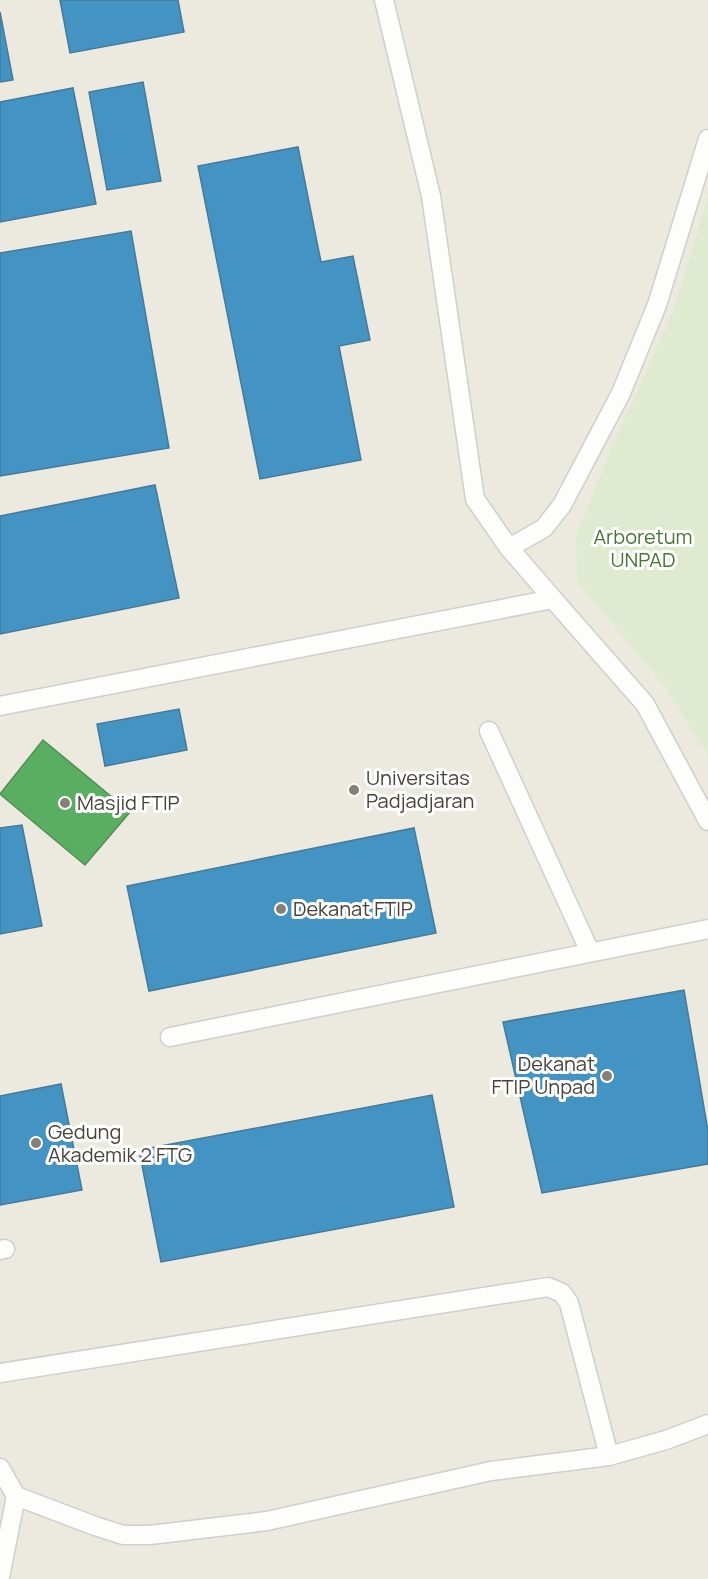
<svg xmlns="http://www.w3.org/2000/svg" width="708" height="1579" viewBox="0 0 708 1579" font-family="Manrope,sans-serif">
<rect width="100%" height="100%" fill="#f2f1ee"/>
<!-- education -->
<path fill="#ece9de" d="M 0,0 L 708,0 L 708,1579 L 0,1579 Z"/>
<!-- green -->
<path fill="#dfead1" d="M 708,198 L 708,755 L 667,689 L 577,581 L 576,537 L 606,461 L 673,312 Z"/>
<!-- schools -->
<path fill="#4393c3" stroke="#447b9a" stroke-width="1.5" d="M 60,0 L 178,0 L 184,32 L 70,53 Z
M 0,12 L 13,80 L 0,82 Z
M 143,82 L 161,181 L 107,190 L 89,92 Z
M 73,88 L 96,204 L 0,222 L 0,102 Z
M 298,147 L 321,262 L 353,256 L 370,340 L 339,346 L 361,460 L 260,479 L 198,166 Z
M 131,231 L 169,448 L 0,476 L 0,253 Z
M 155,485 L 179,598 L 0,634 L 0,516 Z
M 179,709 L 187,750 L 105,766 L 97,724 Z
M 22,825 L 42,926 L 0,934 L 0,828 Z
M 414,828 L 436,933 L 149,991 L 127,886 Z
M 684,990 L 708,1131 L 708,1164 L 542,1193 L 503,1022 Z
M 61,1084 L 82,1190 L 0,1205 L 0,1096 Z
M 432,1095 L 454,1207 L 161,1262 L 139,1150 Z"/>
<!-- public -->
<path fill="#5aae61" stroke="#558e55" stroke-width="1.5" d="M 43,740 L 130,812 L 85,865 L 0,794 Z"/>
<g fill="none" stroke-linecap="round" stroke-linejoin="round">
<!-- service casing -->
<g stroke="#d0cfcb" stroke-width="21">
<path id="service" d="M 509,548 L 544,528 L 562,505 L 621,393 L 657,305 L 708,139
M 553,599 L 645,704 L 708,821
M 0,706 L 553,599 L 509,548 L 475,499 L 431,196 L 384,0
M 489,731 L 590,952
M 170,1037 L 708,929
M 0,1250 L 5,1249
M 0,1373 L 548,1287 L 562,1293 L 569,1303 L 609,1456 L 666,1440 L 708,1424
M 0,1468 L 16,1496 L 95,1526 L 123,1535 L 150,1535 L 267,1521 L 491,1471 L 609,1456
M 0,1577 L 16,1496"/>
</g>
<!-- service -->
<use href="#service" stroke="#fdfdfc" stroke-width="18"/>
</g>
<!-- markers -->
<g fill="#848079" stroke="#fff" stroke-width="2">
<circle cx="354" cy="790" r="6"/>
<circle cx="65" cy="803" r="6"/>
<circle cx="281" cy="909" r="6"/>
<circle cx="607" cy="1076" r="6"/>
<circle cx="36" cy="1143" r="6"/>
</g>
<g text-anchor="middle" stroke-width="6" stroke-linejoin="round" paint-order="stroke">
<!-- park labels -->
<g font-size="20" fill="#497532" stroke="#fff">
<text x="643" y="544">Arboretum<tspan x="643" dy="23">UNPAD</tspan></text>
</g>
<!-- poi labels -->
<g font-size="20" fill="#48433a" stroke="#fff" text-anchor="start">
<text x="366" y="785">Universitas<tspan x="366" dy="23">Padjadjaran</tspan></text>
<text x="77" y="810">Masjid FTIP</text>
<text x="293" y="916">Dekanat FTIP</text>
<text x="595" y="1071" text-anchor="end">Dekanat<tspan x="595" dy="23">FTIP Unpad</tspan></text>
<text x="48" y="1139">Gedung<tspan x="48" dy="23">Akademik 2 FTG</tspan></text>
</g>
</g>
</svg>
